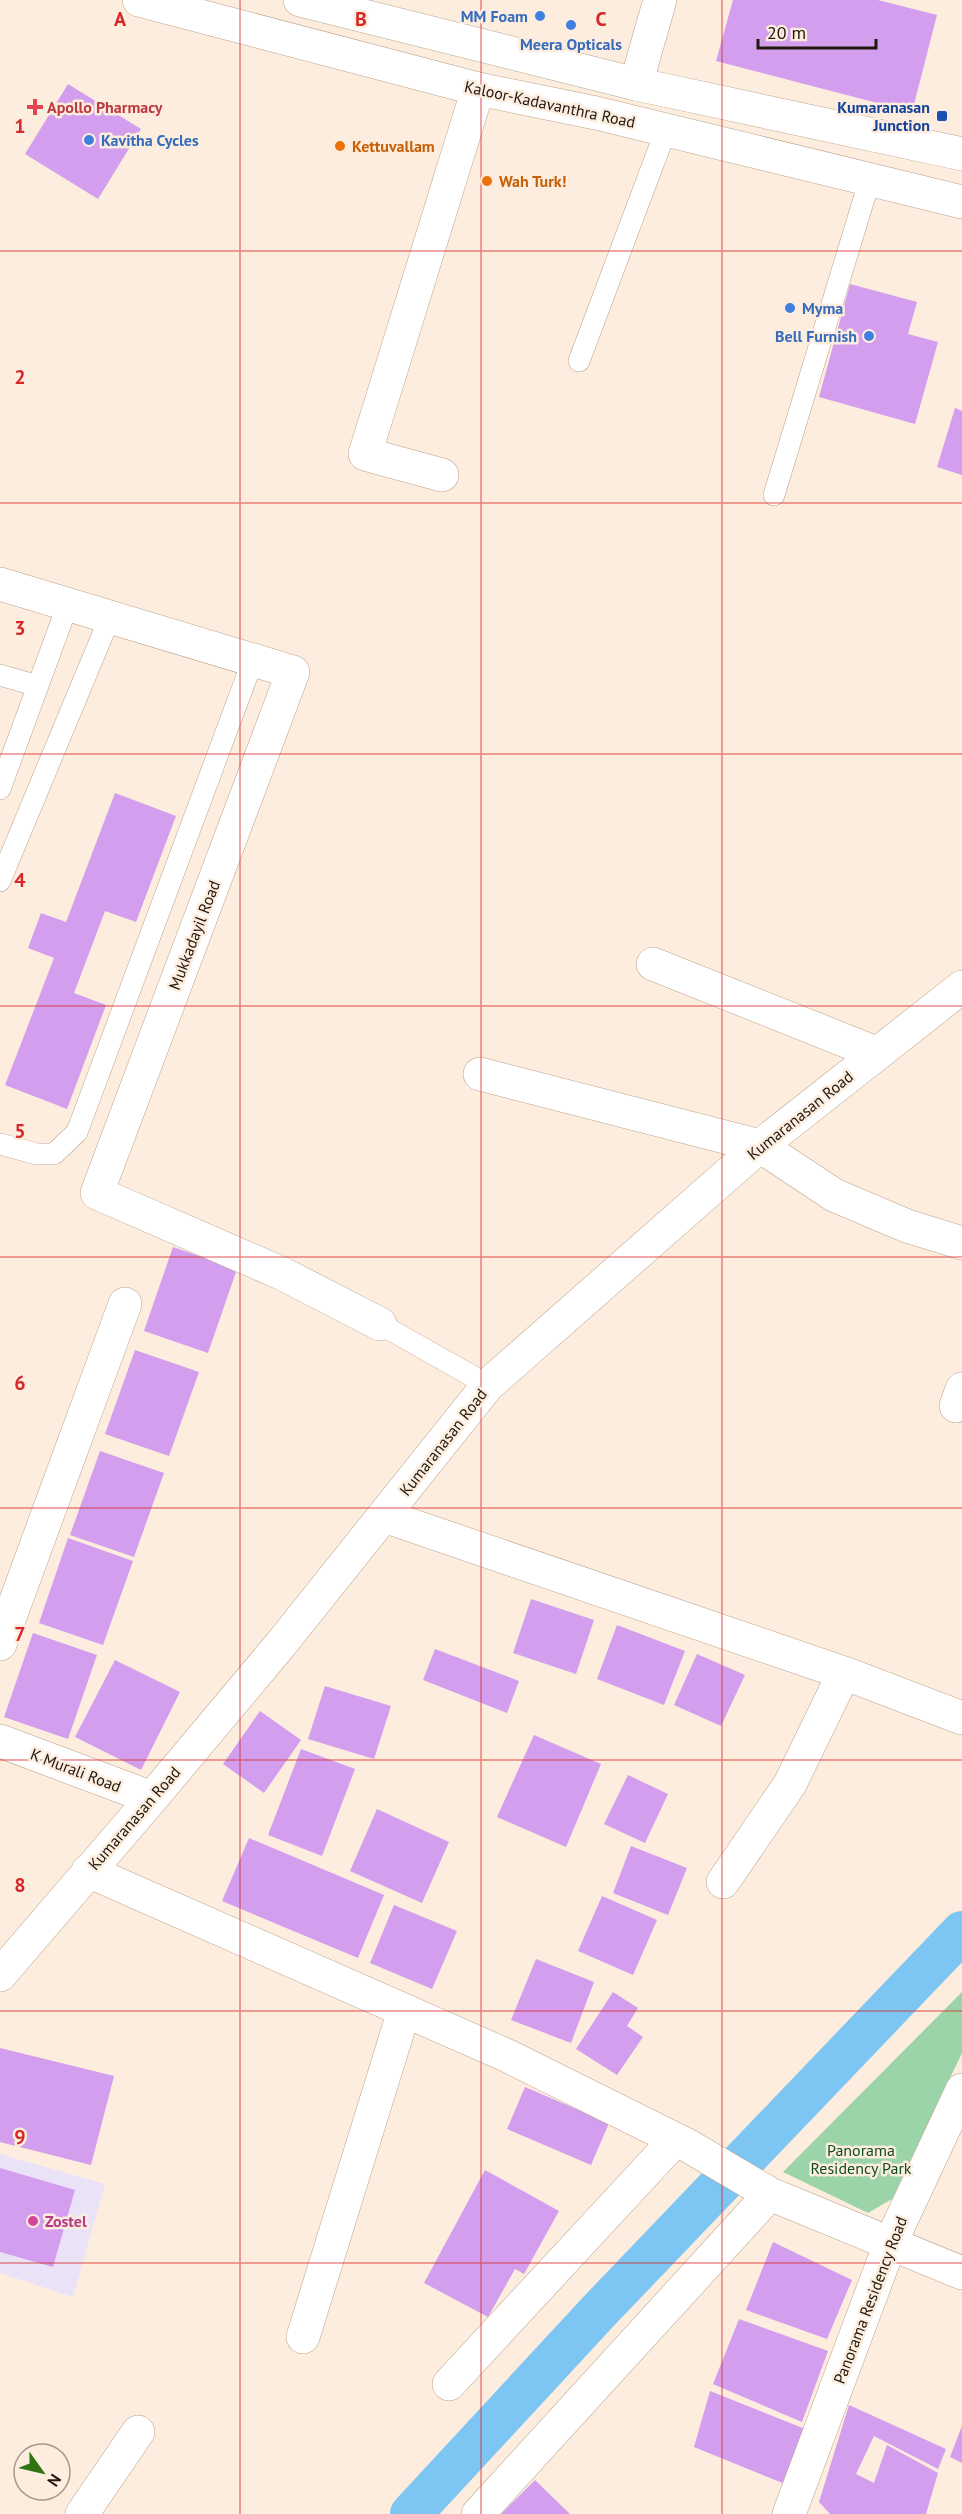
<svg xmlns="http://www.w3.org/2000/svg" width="962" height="2514" viewBox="0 0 962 2514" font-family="'PT Sans',sans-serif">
<rect width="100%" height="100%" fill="#fdedde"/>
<!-- commercial -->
<path fill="#eae2f7" d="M 0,2154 L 105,2184 L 73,2297 L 0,2273 Z"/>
<!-- green -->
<path fill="#9cd4a9" d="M 962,1992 L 962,2053 L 892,2199 L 868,2213 L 783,2172 Z"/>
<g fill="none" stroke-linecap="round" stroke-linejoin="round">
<!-- canal -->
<path stroke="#7dc6f3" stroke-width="42" d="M 411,2514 L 598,2312 L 962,1932"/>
</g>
<!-- building -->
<path fill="#d29eed" d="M 733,0 L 878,0 L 937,15 L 912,112 L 716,61 Z
M 68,84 L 141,129 L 98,199 L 25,154 Z
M 850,284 L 917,302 L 908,334 L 938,342 L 915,424 L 819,397 Z
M 955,408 L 962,411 L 962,475 L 937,467 Z
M 115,793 L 176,816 L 136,922 L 105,911 L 74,993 L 106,1005 L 67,1109 L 5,1085 L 54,958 L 28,948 L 41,913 L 66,922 Z
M 173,1247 L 237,1269 L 208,1353 L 144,1331 Z
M 135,1350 L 199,1372 L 169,1456 L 105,1434 Z
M 100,1451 L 164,1473 L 134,1557 L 70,1535 Z
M 68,1538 L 133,1561 L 103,1645 L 39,1623 Z
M 531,1599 L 594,1620 L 576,1674 L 513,1653 Z
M 617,1625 L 685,1651 L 664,1705 L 597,1679 Z
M 33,1633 L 97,1655 L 68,1739 L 4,1717 Z
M 435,1649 L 519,1681 L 507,1713 L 423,1680 Z
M 697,1654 L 745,1675 L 721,1726 L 674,1705 Z
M 115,1660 L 180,1692 L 141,1770 L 75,1737 Z
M 325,1686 L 391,1706 L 374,1759 L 308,1739 Z
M 260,1711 L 301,1740 L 264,1793 L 223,1764 Z
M 534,1735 L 601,1764 L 566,1847 L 497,1817 Z
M 301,1749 L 355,1769 L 322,1856 L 268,1835 Z
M 628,1775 L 668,1794 L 645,1843 L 604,1824 Z
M 377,1809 L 449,1842 L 422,1903 L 350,1871 Z
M 249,1838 L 384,1895 L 358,1958 L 222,1901 Z
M 631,1846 L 687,1868 L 668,1915 L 613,1893 Z
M 602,1896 L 657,1920 L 633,1975 L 578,1951 Z
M 394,1905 L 457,1931 L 432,1989 L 370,1963 Z
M 536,1959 L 594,1982 L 571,2043 L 511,2020 Z
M 613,1992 L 638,2008 L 627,2026 L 643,2037 L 617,2075 L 576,2049 Z
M 0,2048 L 114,2076 L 91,2165 L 0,2142 Z
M 525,2087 L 609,2123 L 591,2165 L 507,2129 Z
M 0,2168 L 75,2190 L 53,2267 L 0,2252 Z
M 485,2170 L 559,2211 L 524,2274 L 515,2269 L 488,2317 L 424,2283 Z
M 773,2242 L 852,2280 L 827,2339 L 746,2310 Z
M 739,2319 L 828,2351 L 802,2422 L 713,2384 Z
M 710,2391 L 805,2429 L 785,2484 L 694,2447 Z
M 849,2405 L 946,2449 L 938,2469 L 874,2436 L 856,2474 L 874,2483 L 887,2445 L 938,2473 L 926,2514 L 830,2514 L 819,2502 Z
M 962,2426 L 962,2463 L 950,2457 Z
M 535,2480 L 570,2514 L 501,2514 Z"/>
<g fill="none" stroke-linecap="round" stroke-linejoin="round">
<!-- service casing -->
<g stroke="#bca28b" stroke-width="22">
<path id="service" d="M 579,361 L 666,130
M 774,495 L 870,179
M 0,675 L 38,686
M 0,789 L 68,604
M 0,881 L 110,617
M 0,1144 L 37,1154 L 54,1154 L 77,1132 L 253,660
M 380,1324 L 488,1385"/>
</g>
<!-- minor casing -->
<g stroke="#bca28b" stroke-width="34">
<path id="minor" d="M 636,84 L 660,0
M 442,475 L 365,454 L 478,89
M 0,584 L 293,672 L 97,1193 L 283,1274 L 380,1324
M 653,964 L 876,1053
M 480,1074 L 760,1146 L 834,1195 L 907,1226 L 962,1243
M 956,1406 L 962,1389
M 384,1516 L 844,1673 L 962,1718
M 0,1644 L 125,1304
M 0,1741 L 152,1798
M 88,1871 L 508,2056 L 687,2145 L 770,2194 L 962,2273
M 723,1882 L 790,1784 L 844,1673
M 0,1975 L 152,1798 L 281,1644 L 488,1385 L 760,1146 L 962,987
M 303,2337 L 404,2011
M 449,2384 L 675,2140
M 82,2514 L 138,2432
M 478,2514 L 770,2194
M 789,2514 L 890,2244 L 962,2090"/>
</g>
<!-- secondary casing -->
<g stroke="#bca28b" stroke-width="34">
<path id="secondary" d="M 139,0 L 478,89 L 596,113 L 962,202
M 300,0 L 636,84 L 962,154"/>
</g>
<!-- service -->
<use href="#service" stroke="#fff" stroke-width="21"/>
<!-- minor -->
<use href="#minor" stroke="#fff" stroke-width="33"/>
<!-- secondary -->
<use href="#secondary" stroke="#fff" stroke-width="33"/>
</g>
<!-- grid -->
<path fill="none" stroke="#d62828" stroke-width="1.5" stroke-opacity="0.55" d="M 240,0 L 240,2514M 481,0 L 481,2514M 722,0 L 722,2514M 0,251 L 962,251M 0,503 L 962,503M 0,754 L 962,754M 0,1006 L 962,1006M 0,1257 L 962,1257M 0,1508 L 962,1508M 0,1760 L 962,1760M 0,2011 L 962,2011M 0,2263 L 962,2263"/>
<!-- markers -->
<g fill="#3f7fe0" stroke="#fdedde" stroke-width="2">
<circle cx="540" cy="16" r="6"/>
<circle cx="571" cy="25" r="6"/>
<circle cx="89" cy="140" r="6"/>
<circle cx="790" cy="308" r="6"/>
<circle cx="869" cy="336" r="6"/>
</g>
<path fill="#e0444e" stroke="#fdedde" stroke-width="2" d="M32 98h6v6h6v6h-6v6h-6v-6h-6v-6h6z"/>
<rect fill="#1a4fb4" stroke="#fdedde" stroke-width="2" x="936" y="110" width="12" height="12" rx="3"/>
<g fill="#e8710a" stroke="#fdedde" stroke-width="2">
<circle cx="340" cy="146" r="6"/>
<circle cx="487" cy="181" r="6"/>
</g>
<circle fill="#d1479c" stroke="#fdedde" stroke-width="2" cx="33" cy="2221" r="6"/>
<g text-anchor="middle" stroke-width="5" stroke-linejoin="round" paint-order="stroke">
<!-- shop labels -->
<g font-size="16" font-weight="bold" fill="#366cbe" stroke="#fdedde" text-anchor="end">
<text x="528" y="22">MM Foam</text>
<text x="571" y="50" text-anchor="middle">Meera Opticals</text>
<text x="101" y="146" text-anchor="start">Kavitha Cycles</text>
<text x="802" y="314" text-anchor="start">Myma</text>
<text x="857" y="342">Bell Furnish</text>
</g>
<!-- street labels -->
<g font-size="16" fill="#20170e" stroke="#fdedde">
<text transform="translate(550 104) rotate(12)" y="6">Kaloor-Kadavanthra Road</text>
<text transform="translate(194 935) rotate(-69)" y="6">Mukkadayil Road</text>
<text transform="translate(800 1115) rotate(-39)" y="6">Kumaranasan Road</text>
<text transform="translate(443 1442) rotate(-52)" y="6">Kumaranasan Road</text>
<text transform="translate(76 1770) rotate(21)" y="6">K Murali Road</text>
<text transform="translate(134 1818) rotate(-49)" y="6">Kumaranasan Road</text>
<text transform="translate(870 2300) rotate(-69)" y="6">Panorama Residency Road</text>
</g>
<!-- health labels -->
<g font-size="16" font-weight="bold" fill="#be3a42" stroke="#fdedde" text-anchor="start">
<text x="47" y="113">Apollo Pharmacy</text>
</g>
<!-- transit labels -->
<g font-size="16" font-weight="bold" fill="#164399" stroke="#fdedde" text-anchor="end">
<text x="930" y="113">Kumaranasan<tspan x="930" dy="18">Junction</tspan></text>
</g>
<!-- food labels -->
<g font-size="16" font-weight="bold" fill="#c56008" stroke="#fdedde" text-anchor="start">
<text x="352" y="152">Kettuvallam</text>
<text x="499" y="187">Wah Turk!</text>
</g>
<!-- park labels -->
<g font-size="16" fill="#0c4d25" stroke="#fdedde">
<text x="861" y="2156">Panorama<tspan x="861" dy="18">Residency Park</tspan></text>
</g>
<!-- hotel labels -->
<g font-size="16" font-weight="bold" fill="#b23c85" stroke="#fdedde" text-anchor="start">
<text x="45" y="2227">Zostel</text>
</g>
</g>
<g font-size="20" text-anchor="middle" font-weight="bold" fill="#d62828" stroke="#fdedde" stroke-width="5" stroke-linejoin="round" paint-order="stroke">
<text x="120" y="26">A</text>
<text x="361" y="26">B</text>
<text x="601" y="26">C</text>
<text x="20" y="133">1</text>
<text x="20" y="384">2</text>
<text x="20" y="635">3</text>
<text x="20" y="887">4</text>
<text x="20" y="1138">5</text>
<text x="20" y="1390">6</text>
<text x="20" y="1641">7</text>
<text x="20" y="1892">8</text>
<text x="20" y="2144">9</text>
</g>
<!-- north arrow -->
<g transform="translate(42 2472) rotate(124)"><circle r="28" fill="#fdedde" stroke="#a5978b" stroke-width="1.5"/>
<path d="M0-4.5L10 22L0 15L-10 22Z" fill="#307312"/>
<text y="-9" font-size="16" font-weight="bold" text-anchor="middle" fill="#20170e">N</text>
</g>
<!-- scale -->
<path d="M758 39v9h118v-9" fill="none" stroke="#20170e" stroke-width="3"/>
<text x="767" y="39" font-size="18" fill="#20170e" stroke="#fdedde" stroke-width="4.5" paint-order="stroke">20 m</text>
</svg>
